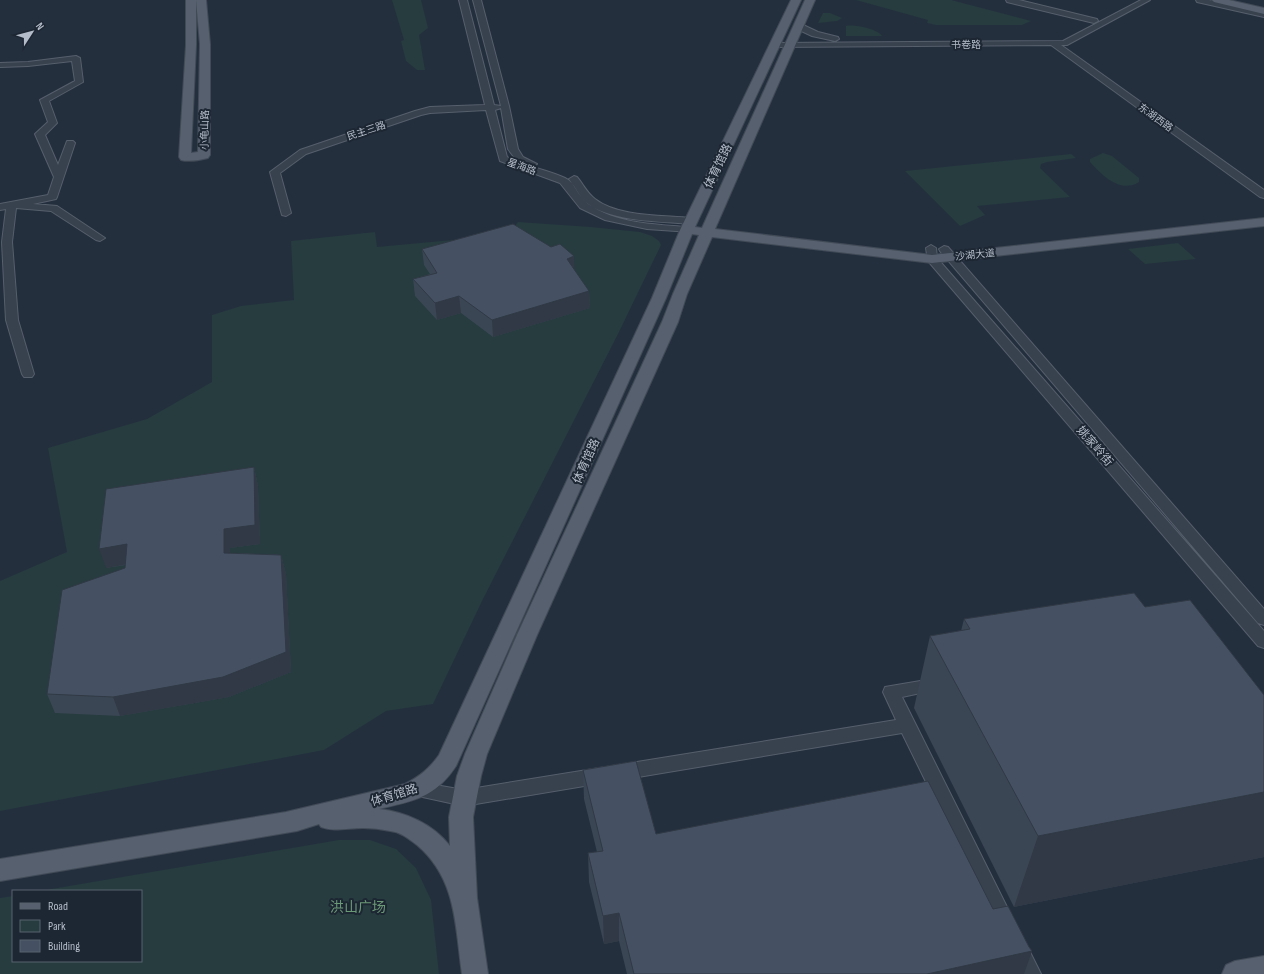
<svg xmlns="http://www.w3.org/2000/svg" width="1264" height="974" viewBox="0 0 1264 974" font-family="'Sofia Sans Condensed','Noto Sans SC',sans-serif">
<rect width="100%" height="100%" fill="#242f3e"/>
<!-- green -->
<path fill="#263c3f" d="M 392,0 L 421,0 L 428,28 L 419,35 L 425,70 L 417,70 L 406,61 L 401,41 L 404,40 Z
M 856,0 L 951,0 L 1031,21 L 1022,25 L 936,25 L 927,23 L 928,20 Z
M 823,13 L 830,13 L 842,18 L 837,21 L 818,23 Z
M 846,26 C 854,24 878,29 882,36 L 846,36 Z
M 1103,153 L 1112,156 L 1139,178 L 1139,182 C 1120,194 1102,175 1090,162 L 1090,159 Z
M 1071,154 L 1076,158 L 1047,162 L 1041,164 L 1040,168 L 1070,197 L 977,206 L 985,215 L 960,226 L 905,171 Z
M 518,222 L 591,227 L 640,232 L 652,236 L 659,241 L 661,245 L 618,334 L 482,601 L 433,704 L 386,711 L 324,750 L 0,811 L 0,581 L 67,552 L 48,448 L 147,419 L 212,382 L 212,315 L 241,306 L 294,300 L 291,241 L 375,232 L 377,247 L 496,236 L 510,232 Z
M 1178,243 L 1196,259 L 1145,264 L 1128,249 Z
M 339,840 L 370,840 L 396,849 L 416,868 L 431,900 L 439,974 L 0,974 L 0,898 L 13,896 L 13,961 L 141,961 L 141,891 L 40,891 Z"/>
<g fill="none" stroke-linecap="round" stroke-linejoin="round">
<!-- minor casing -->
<g stroke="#565f6c" stroke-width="2">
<path id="minor" d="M 459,0 L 467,0 L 494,105 L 501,106 L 473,0 L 481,0 L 509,106 L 518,149 L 523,157 L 537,164 L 532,167 L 517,161 L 508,149 L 501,108 L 495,110 L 507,157 C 526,167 546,169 565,178 C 576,183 578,197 587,203 C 615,224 654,224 687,227 L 691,228 L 692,230 L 691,232 L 647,229 L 605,220 L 580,208 L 560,183 L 500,161 L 486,110 L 430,113 L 421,115 L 306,154 L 280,173 L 291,213 L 286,216 L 282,215 L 270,172 L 300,150 L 415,111 L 430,107 L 485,105 Z
M 1006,0 L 1019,0 L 1097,19 L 1098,21 L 1094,23 L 1007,2 Z
M 1141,0 L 1150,0 L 1067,45 L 1061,45 L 1264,190 L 1264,198 L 1260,197 L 1051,45 L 776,47 L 772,45 L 776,43 L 1063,41 Z
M 1196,0 L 1209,0 L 1264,13 L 1264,17 L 1197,2 Z
M 795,24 L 801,24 L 818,32 L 838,37 L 839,39 L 835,41 L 812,36 L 795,28 Z
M 76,56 L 80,58 L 83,82 L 49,101 L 57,123 L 45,135 L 58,165 L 67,141 L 73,141 L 75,143 L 57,197 L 56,199 L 33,204 L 57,206 L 105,238 L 100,241 L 96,240 L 51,211 L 16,208 L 12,242 L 18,320 L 34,374 L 32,377 L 24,377 L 22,374 L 6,320 L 2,242 L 6,209 L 0,210 L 0,204 L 48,195 L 54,177 L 35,134 L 48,122 L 40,100 L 75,81 L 72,61 L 28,66 L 0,67 L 0,63 L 28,62 Z
M 574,176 L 577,177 C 583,184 587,193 595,199 C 618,217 662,215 691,218 L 696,221 L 691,224 C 660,221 614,222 588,204 C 580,198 575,187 569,179 Z
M 931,245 L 936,248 L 937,258 L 1264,631 L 1264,648 L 1258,646 L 928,261 L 926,248 Z
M 944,246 L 948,247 L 1264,609 L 1264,625 L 1258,623 L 940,251 L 939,249 Z
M 938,678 L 944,680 L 946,684 L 944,688 L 902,697 L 1016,925 L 1013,931 L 1006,934 L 999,931 L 902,733 L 464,806 L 418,796 L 412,794 L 409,789 L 412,784 L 418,782 L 464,790 L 896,720 L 883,692 L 885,687 Z
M 1018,940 L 1025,942 L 1041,974 L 1020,974 L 1008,949 L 1011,942 Z"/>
</g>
<!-- major casing -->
<g stroke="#414a57" stroke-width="2">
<path id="major" d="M 186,0 L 196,0 L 196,45 L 191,153 L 198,152 L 200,44 L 196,0 L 206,0 L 210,44 L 210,155 L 208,158 C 200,160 189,162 181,160 L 179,157 L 186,45 Z
M 791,0 L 801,0 L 695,227 L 702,228 L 805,0 L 815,0 L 715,229 L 932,255 L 1264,218 L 1264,226 L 932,263 L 712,237 L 687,294 L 678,322 L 537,635 L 487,754 L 481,776 L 473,817 L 477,898 L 488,974 L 462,974 C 455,926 457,879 417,845 C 409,839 401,832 390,831 C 381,829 372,828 363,828 C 348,828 334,832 321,827 L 319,824 L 297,831 L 0,881 L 0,859 L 286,812 L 405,784 C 420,776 429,769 439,755 L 652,298 L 680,230 ZM 692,234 L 699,235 L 673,294 L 662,322 L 517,635 L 465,754 L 457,776 L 449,817 L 450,846 C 433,824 406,812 379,809 C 413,801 435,798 456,766 L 666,298 Z
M 1212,0 L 1229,0 L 1264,8 L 1264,14 L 1214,2 Z
M 1264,956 L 1264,974 L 1222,974 L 1226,965 L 1235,961 Z"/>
</g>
<!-- minor -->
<use href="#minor" fill="#38414e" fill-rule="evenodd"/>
<!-- major -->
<use href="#major" fill="#56606e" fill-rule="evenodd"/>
</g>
<!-- wall -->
<path fill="#3b4654" d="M 551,247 L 574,256 L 574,270 L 589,291 L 590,308 L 493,337 L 461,313 L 437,320 L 415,296 L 413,279 L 430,274 L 424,265 L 422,249 Z
M 254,467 L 258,486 L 260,544 L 230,548 L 230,553 L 281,555 L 286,574 L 291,672 L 229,697 L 120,716 L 55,713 L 47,694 L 125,568 L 126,565 L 106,568 Z
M 1145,607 L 1264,695 L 1264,857 L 1014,907 L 914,708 L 930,636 L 961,631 L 964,619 Z
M 583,770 L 656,834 L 1024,974 L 627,974 L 619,941 L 604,944 L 589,882 L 588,853 L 597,852 L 584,799 Z"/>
<!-- shaded-wall -->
<path fill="#303945" d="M 574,256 L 575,273 L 567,259 Z
M 589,291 L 590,308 L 493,337 L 492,320 Z
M 459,296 L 461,313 L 437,320 L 435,303 Z
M 254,467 L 258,486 L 260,544 L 230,548 L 230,572 L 224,553 L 224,529 Z
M 127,544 L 134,563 L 106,568 L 99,549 Z
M 281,555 L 286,574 L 291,672 L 229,697 L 120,716 L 113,697 Z
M 1264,792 L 1264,857 L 1014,907 L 1038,836 Z
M 619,913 L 619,941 L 604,944 L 603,916 Z
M 1032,951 L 1024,974 L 927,974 Z"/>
<!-- building -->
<path fill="#455162" stroke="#303945" d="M 513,224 L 551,247 L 560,244 L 574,256 L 567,259 L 589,291 L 492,320 L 459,296 L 435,303 L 413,279 L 437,273 L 422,249 Z
M 254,467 L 255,525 L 224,529 L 224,553 L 281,555 L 286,652 L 223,677 L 113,697 L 47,694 L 62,590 L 125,568 L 127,544 L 99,549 L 106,489 Z
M 1134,593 L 1145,607 L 1190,600 L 1264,695 L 1264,792 L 1038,836 L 930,636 L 970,629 L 964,619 Z
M 636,761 L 656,834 L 928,781 L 993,909 L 1008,906 L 1029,947 L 1032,951 L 927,974 L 634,974 L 619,913 L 603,916 L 588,853 L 603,851 L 583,770 Z"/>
<g text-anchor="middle" stroke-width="4" stroke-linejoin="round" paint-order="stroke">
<!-- far-street labels -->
<g font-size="10" fill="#b4bcc9" stroke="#1d2633">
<text x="966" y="48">书卷路</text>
<text transform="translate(1156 117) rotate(36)" y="4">东湖西路</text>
<text transform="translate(204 130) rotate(-89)" y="4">小龟山路</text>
<text transform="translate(366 130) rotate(-18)" y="4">民主三路</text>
<text transform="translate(522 166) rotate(20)" y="4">星海路</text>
<text transform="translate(975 254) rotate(-6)" y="4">沙湖大道</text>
</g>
<!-- street labels -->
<g font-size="12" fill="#b4bcc9" stroke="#1d2633">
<text transform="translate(718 166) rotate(-64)" y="4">体育馆路</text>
<text transform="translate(1095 446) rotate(49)" y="4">姚家岭街</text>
<text transform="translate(586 461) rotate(-66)" y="4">体育馆路</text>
<text transform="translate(394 795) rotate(-17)" y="4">体育馆路</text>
</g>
<!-- near-park labels -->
<g font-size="14" fill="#6b9a76" stroke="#1d2633">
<text x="358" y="912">洪山广场</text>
</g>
</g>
<!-- legend -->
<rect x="12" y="890" width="130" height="72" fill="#1d2633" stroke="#59626f"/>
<rect x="20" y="903" width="20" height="6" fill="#56606e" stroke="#59626f"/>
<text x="48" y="910" font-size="12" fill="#b4bcc9">Road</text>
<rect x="20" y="920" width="20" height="12" fill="#263c3f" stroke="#59626f"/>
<text x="48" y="930" font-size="12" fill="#b4bcc9">Park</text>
<rect x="20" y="940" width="20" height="12" fill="#455162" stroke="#59626f"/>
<text x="48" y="950" font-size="12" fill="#b4bcc9">Building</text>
<!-- north arrow -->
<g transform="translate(32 32) rotate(54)" stroke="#1d2633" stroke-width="3" paint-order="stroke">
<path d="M0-3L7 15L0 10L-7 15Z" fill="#b4bcc9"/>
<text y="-6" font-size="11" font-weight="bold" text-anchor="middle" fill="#b4bcc9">N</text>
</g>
</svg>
